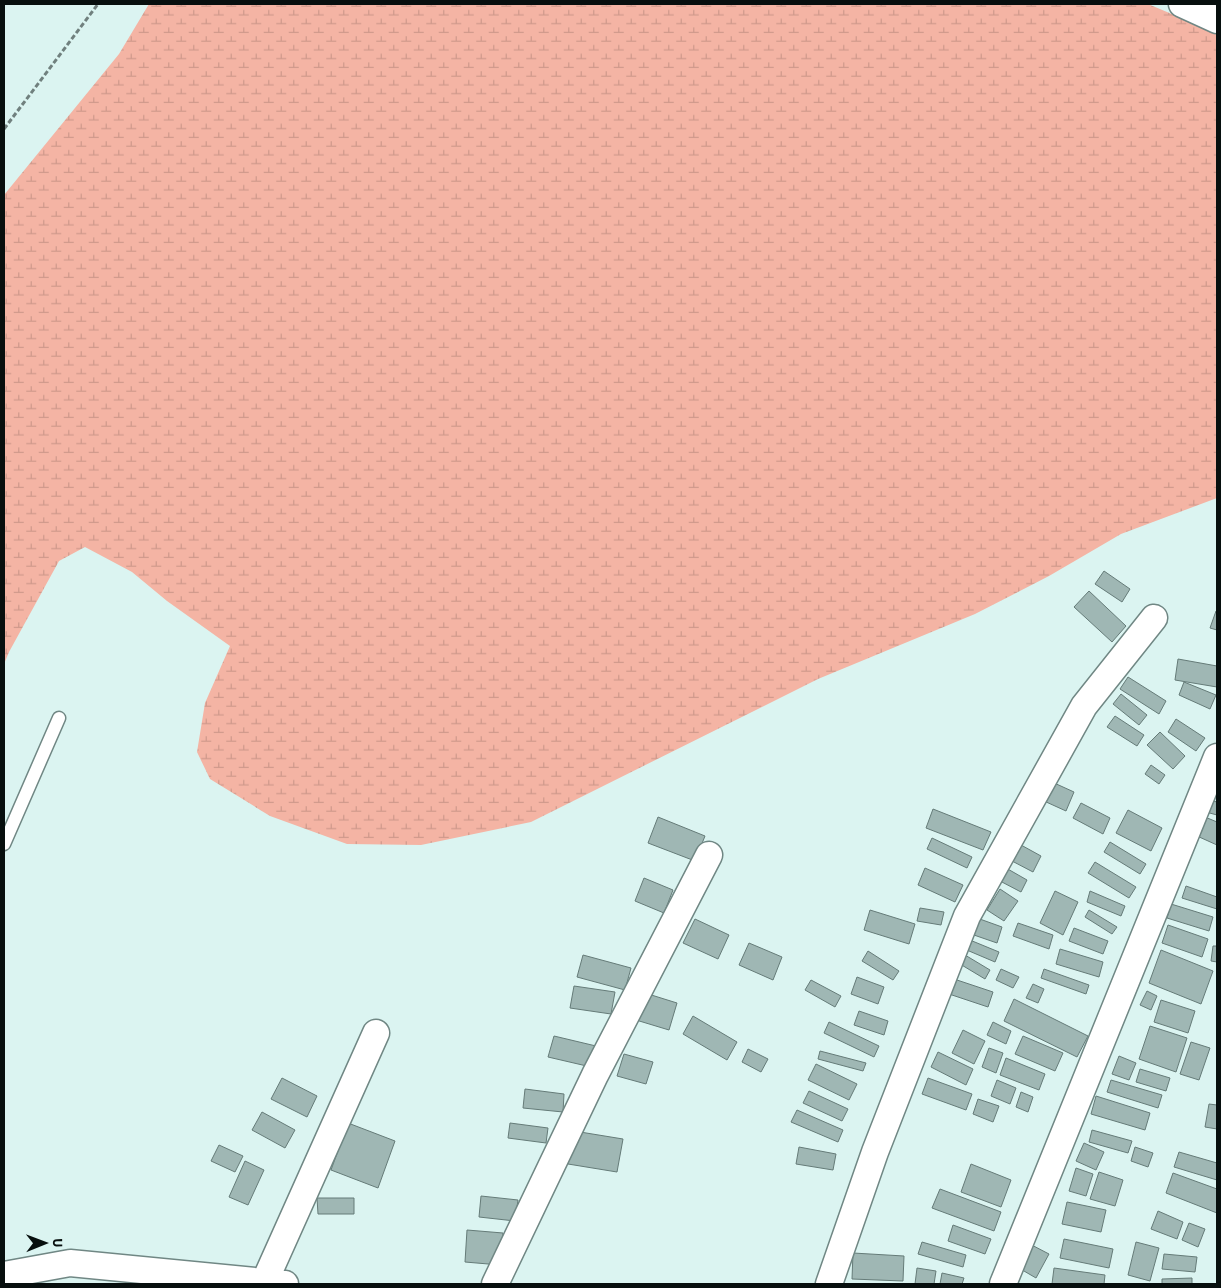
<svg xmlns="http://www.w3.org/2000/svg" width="1221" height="1288" viewBox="0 0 1221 1288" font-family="'Source Sans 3',sans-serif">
<defs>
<pattern id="wetland-marsh" width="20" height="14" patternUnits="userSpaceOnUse" patternTransform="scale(1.25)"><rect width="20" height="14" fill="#f4b4a4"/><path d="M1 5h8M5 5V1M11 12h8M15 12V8" fill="none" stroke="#d09a8c"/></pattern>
</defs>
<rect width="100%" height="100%" fill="#dbf4f1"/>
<!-- wetland -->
<path fill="url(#wetland-marsh)" d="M 149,4 L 1148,4 L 1217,33 L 1217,498 L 1121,534 L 1049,576 L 975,614 L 818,679 L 531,822 L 421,845 L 347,844 L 270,816 L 210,779 L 197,752 L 205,703 L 230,646 L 167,601 L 132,572 L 85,547 L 59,561 L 9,652 L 4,664 L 4,195 L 119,54 Z"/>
<!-- building -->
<path fill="#9fb7b4" stroke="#657b78" d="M 1104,571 L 1130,589 L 1122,602 L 1095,584 Z
M 1089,591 L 1126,626 L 1112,642 L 1074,607 Z
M 1216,611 L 1217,612 L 1217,630 L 1210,628 Z
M 1178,659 L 1217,666 L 1217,687 L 1175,680 Z
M 1128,677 L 1166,701 L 1159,714 L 1120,689 Z
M 1184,682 L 1216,695 L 1210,709 L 1179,695 Z
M 1121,694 L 1147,715 L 1139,725 L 1113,704 Z
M 1115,716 L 1144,735 L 1137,746 L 1107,727 Z
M 1176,719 L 1205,738 L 1196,751 L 1168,732 Z
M 1160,732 L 1185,756 L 1173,769 L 1147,745 Z
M 1151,765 L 1165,775 L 1159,784 L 1145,774 Z
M 1052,782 L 1074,792 L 1066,811 L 1044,801 Z
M 1209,800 L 1217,802 L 1217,815 L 1206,812 Z
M 1081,803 L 1110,818 L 1103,834 L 1073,818 Z
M 933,809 L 991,832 L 983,850 L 926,828 Z
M 1128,810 L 1162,828 L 1151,851 L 1116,833 Z
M 658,817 L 705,836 L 695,861 L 648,843 Z
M 1205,817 L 1217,822 L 1217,845 L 1197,836 Z
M 932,838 L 972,857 L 967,868 L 927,849 Z
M 1110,842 L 1146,864 L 1140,874 L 1104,852 Z
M 1021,845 L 1041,856 L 1033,872 L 1012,861 Z
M 1095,862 L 1136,887 L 1129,898 L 1088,873 Z
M 925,868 L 963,885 L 955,902 L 918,885 Z
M 1006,868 L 1027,880 L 1021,892 L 1000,881 Z
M 644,878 L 673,890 L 664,913 L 635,901 Z
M 1186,886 L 1217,897 L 1217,909 L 1182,898 Z
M 1000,889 L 1018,901 L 1004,921 L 987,910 Z
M 1055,891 L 1078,902 L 1063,935 L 1040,923 Z
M 1090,891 L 1125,906 L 1121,916 L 1087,902 Z
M 1171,904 L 1213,917 L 1209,931 L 1167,918 Z
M 920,908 L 944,912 L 941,925 L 917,921 Z
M 870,910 L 915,924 L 909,944 L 864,930 Z
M 1089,910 L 1117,927 L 1112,934 L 1085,917 Z
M 977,918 L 1002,927 L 997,943 L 971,934 Z
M 695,919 L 729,935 L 718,959 L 683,943 Z
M 1018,923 L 1053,935 L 1049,949 L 1013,936 Z
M 1168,925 L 1208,939 L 1202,957 L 1162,943 Z
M 1074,928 L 1108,941 L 1103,954 L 1069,941 Z
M 965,938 L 999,952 L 995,962 L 962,948 Z
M 749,943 L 782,957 L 773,980 L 739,965 Z
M 1213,946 L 1217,946 L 1217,962 L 1211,961 Z
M 1060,949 L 1103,962 L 1099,977 L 1056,964 Z
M 1161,950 L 1213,971 L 1201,1004 L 1149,983 Z
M 868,951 L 899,971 L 893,980 L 862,961 Z
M 960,952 L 990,970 L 985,979 L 955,961 Z
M 583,955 L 631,968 L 625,990 L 577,977 Z
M 1001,969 L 1019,977 L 1013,988 L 996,980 Z
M 1044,969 L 1089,985 L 1086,994 L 1041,978 Z
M 857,977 L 884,987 L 878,1004 L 851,994 Z
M 954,979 L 993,992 L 988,1007 L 949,994 Z
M 811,980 L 841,996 L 835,1007 L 805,990 Z
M 1033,984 L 1044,989 L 1038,1003 L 1026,998 Z
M 574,986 L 615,992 L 611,1014 L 570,1008 Z
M 1147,991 L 1157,996 L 1151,1010 L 1140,1005 Z
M 645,993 L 677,1003 L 669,1030 L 636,1020 Z
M 1014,999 L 1088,1036 L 1077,1057 L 1004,1021 Z
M 1161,1000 L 1195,1011 L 1188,1033 L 1154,1022 Z
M 859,1011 L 888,1021 L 884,1035 L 854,1025 Z
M 693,1016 L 737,1042 L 727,1060 L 683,1034 Z
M 829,1022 L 879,1046 L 874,1057 L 824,1033 Z
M 993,1022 L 1011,1031 L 1006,1044 L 987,1035 Z
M 1150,1026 L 1187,1038 L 1176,1072 L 1139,1059 Z
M 963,1030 L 985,1041 L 974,1064 L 952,1053 Z
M 554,1036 L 596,1046 L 591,1067 L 548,1057 Z
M 1023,1036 L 1063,1053 L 1055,1071 L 1015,1054 Z
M 1191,1042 L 1210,1048 L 1199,1080 L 1180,1074 Z
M 989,1048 L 1003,1053 L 996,1073 L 982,1067 Z
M 748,1049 L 768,1059 L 761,1072 L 742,1062 Z
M 820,1051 L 866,1063 L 863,1071 L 818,1059 Z
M 938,1052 L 973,1069 L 966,1085 L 931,1067 Z
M 624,1054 L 653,1062 L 646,1084 L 617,1076 Z
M 1119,1056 L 1136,1063 L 1129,1080 L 1112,1074 Z
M 1006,1058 L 1045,1074 L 1039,1090 L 1000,1075 Z
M 816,1064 L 857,1084 L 849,1100 L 808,1080 Z
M 1140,1069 L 1170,1078 L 1166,1091 L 1136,1082 Z
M 282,1078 L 317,1096 L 307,1117 L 271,1099 Z
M 928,1078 L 972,1094 L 966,1110 L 922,1094 Z
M 997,1080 L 1016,1088 L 1010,1104 L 991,1096 Z
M 1111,1080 L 1162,1095 L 1158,1108 L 1107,1092 Z
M 525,1089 L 564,1094 L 563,1112 L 523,1108 Z
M 809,1091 L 848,1109 L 842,1121 L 803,1103 Z
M 1021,1092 L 1033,1097 L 1028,1112 L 1016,1107 Z
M 1096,1096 L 1150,1113 L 1145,1130 L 1091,1114 Z
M 978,1099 L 999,1106 L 993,1122 L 973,1114 Z
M 1209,1104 L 1217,1105 L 1217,1129 L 1205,1127 Z
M 797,1110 L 843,1130 L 838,1142 L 791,1122 Z
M 262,1112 L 295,1130 L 285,1148 L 252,1130 Z
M 348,1123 L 395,1141 L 378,1188 L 331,1170 Z
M 510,1123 L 548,1128 L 546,1143 L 508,1138 Z
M 1092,1130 L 1132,1141 L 1128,1153 L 1089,1142 Z
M 574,1131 L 623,1139 L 617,1172 L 568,1164 Z
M 1084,1143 L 1104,1152 L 1096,1170 L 1076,1161 Z
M 219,1145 L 243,1156 L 235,1172 L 211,1161 Z
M 799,1147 L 836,1154 L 833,1170 L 796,1164 Z
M 1135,1147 L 1153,1153 L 1148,1167 L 1131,1161 Z
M 1179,1152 L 1217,1163 L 1217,1180 L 1174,1167 Z
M 245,1161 L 264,1170 L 248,1205 L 229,1197 Z
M 971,1164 L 1011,1180 L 1001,1207 L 961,1192 Z
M 1076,1168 L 1093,1174 L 1086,1196 L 1069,1191 Z
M 1099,1172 L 1123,1180 L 1115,1206 L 1090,1199 Z
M 1173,1173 L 1217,1189 L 1217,1213 L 1166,1193 Z
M 940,1189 L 1001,1212 L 994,1231 L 932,1208 Z
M 481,1196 L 518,1200 L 515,1221 L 479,1217 Z
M 317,1198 L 354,1198 L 354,1214 L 318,1214 Z
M 1067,1202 L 1106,1210 L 1101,1232 L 1062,1224 Z
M 1158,1211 L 1183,1222 L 1177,1239 L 1151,1229 Z
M 1189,1223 L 1205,1229 L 1198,1247 L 1182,1240 Z
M 953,1225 L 991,1239 L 985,1254 L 948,1241 Z
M 467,1230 L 503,1233 L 500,1265 L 465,1262 Z
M 1064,1239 L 1113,1249 L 1109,1268 L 1060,1258 Z
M 1024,1241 L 1049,1254 L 1036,1278 L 1012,1264 Z
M 922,1242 L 966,1255 L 963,1267 L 918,1254 Z
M 1136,1242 L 1159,1248 L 1150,1281 L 1128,1275 Z
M 853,1253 L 904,1256 L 903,1281 L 852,1279 Z
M 1164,1254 L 1197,1257 L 1195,1272 L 1162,1269 Z
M 917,1268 L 936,1271 L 934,1284 L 915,1284 Z
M 1054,1268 L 1105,1275 L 1104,1284 L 1052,1284 Z
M 942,1273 L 964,1278 L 962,1284 L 940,1284 Z
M 1192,1278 L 1192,1284 L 1162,1284 L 1162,1279 Z"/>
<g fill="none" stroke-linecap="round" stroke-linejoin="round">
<!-- lane casing -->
<g stroke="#708784" stroke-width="15">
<path id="lane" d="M 4,844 L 59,718"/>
</g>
<!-- street casing -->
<g stroke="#708784" stroke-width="29">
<path id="street" d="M 1182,4 L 1217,20
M 4,1275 L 70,1263 L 285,1284
M 264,1283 L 376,1033
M 495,1284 L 595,1075 L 709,855
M 829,1284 L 875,1152 L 967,916 L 1084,706 L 1154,618
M 1003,1284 L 1217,757"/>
</g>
<!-- path -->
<path stroke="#70807e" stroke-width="3" stroke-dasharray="5 2.5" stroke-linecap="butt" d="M 4,129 L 98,4"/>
<!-- lane -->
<use href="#lane" stroke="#fff" stroke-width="12"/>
<!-- street -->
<use href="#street" stroke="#fff" stroke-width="26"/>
</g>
<!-- border -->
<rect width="1221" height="1288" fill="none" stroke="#070f0e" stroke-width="10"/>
<!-- north arrow -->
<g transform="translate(45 1243) rotate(89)" stroke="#dbf4f1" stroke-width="4" paint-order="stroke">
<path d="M0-4L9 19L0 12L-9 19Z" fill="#070f0e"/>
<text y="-8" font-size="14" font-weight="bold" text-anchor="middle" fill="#070f0e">U</text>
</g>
</svg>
